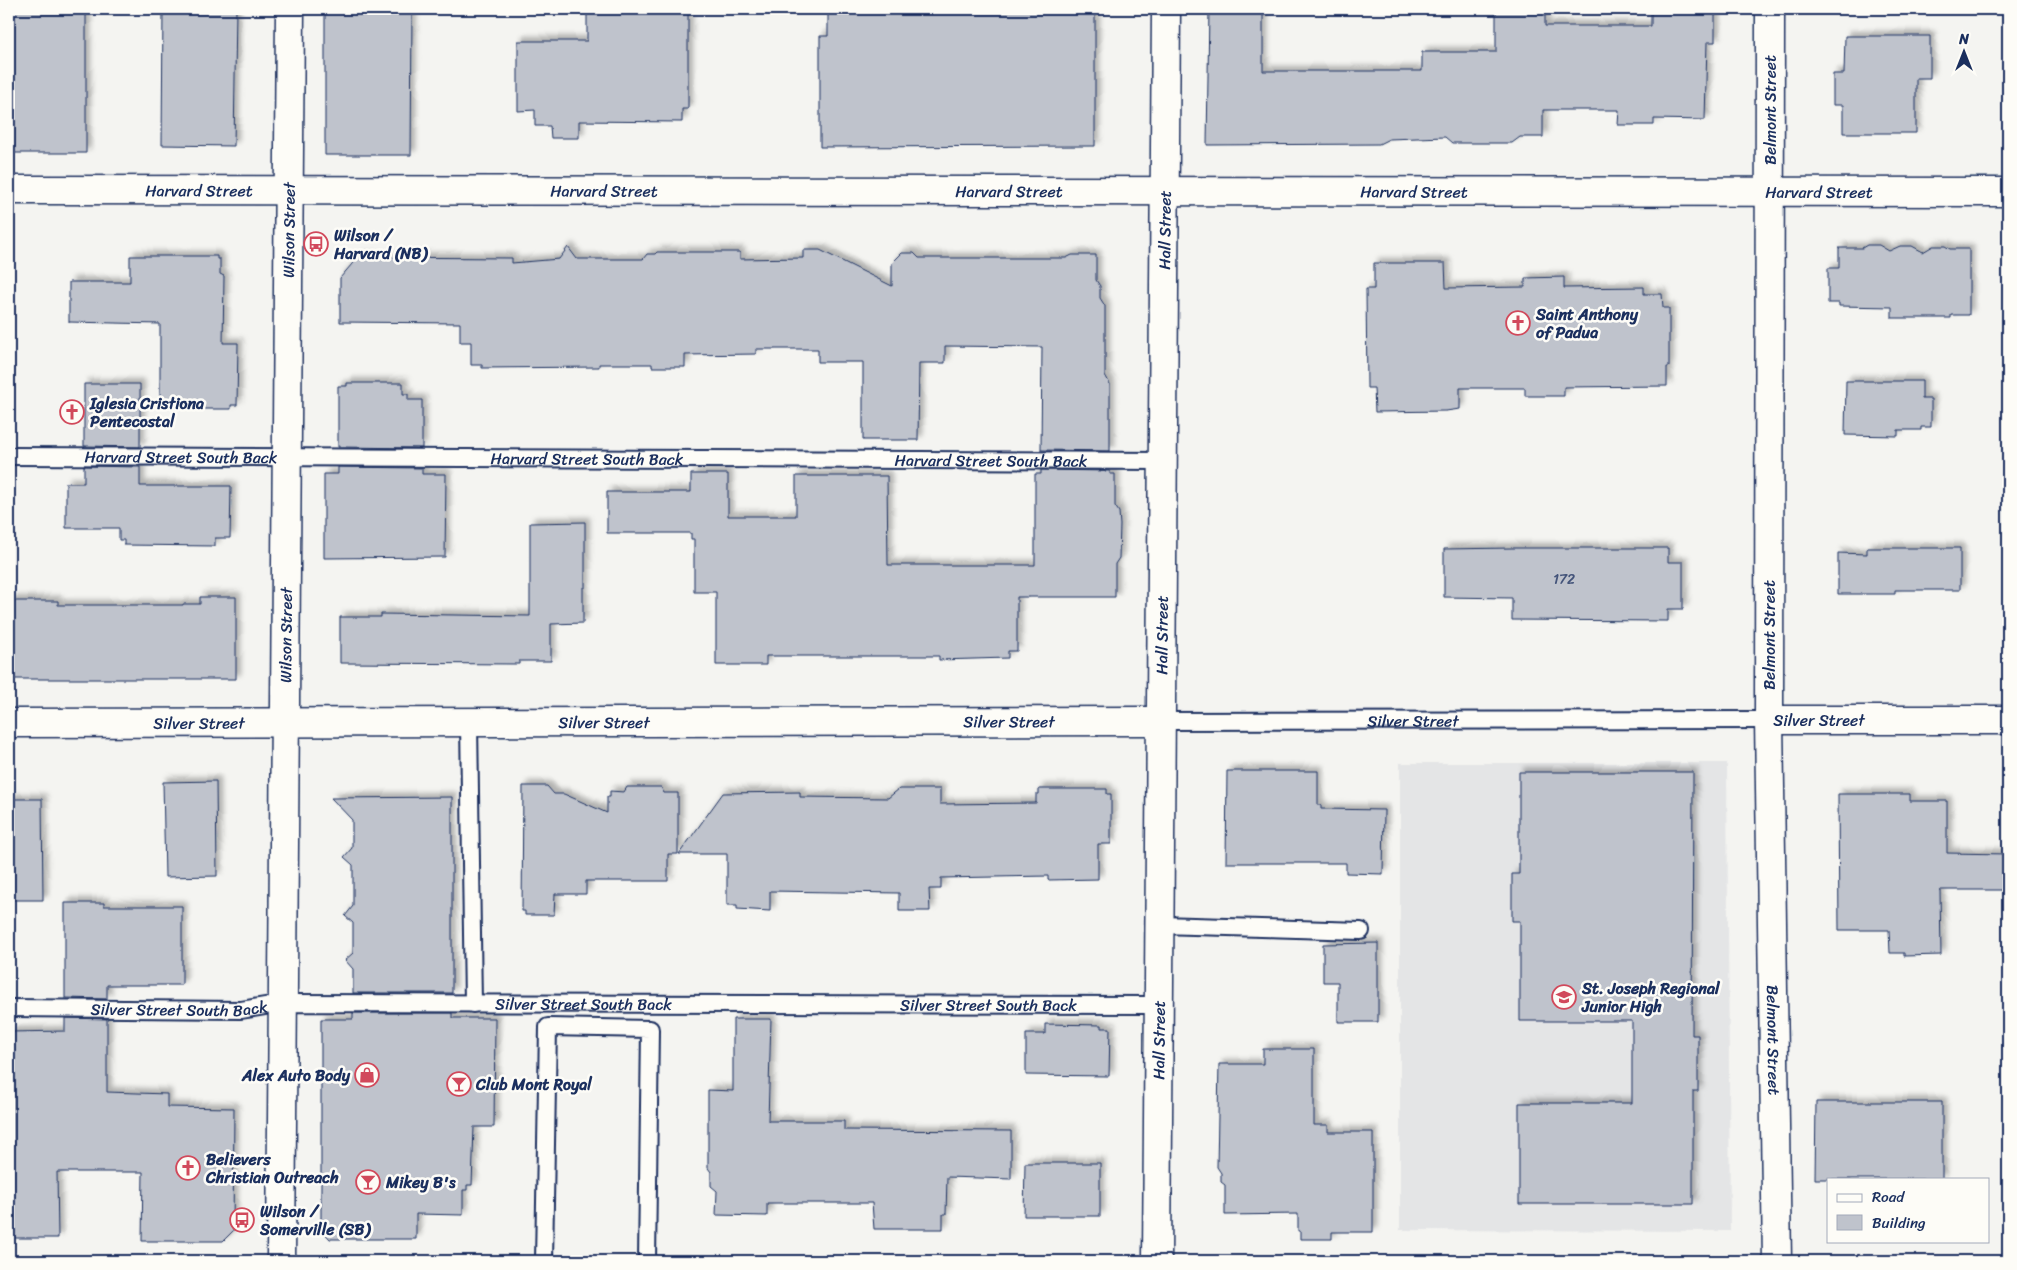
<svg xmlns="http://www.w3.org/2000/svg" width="2017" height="1270" viewBox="0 0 2017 1270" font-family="Sriracha,sans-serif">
<defs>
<filter id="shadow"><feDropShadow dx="4.5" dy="-4.5" stdDeviation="2.5" flood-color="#0004"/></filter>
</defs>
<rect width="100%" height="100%" fill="#f4f4f1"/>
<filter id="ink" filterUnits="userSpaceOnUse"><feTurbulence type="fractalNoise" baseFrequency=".02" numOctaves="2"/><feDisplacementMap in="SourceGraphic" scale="10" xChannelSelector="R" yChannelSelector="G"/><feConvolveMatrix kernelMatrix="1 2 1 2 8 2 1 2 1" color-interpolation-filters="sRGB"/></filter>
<g filter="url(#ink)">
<!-- built -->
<path fill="#e4e5e6" d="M 1400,763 L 1727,763 L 1730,1231 L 1400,1230 Z"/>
<!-- building -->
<path fill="#bfc3cc" stroke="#1b2f5e" filter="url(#shadow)" d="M 9,9 L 86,9 L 86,153 L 14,153 L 14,103 L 9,103 Z
M 163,9 L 236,9 L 234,146 L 162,145 Z
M 325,9 L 412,9 L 411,155 L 325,155 Z
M 587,9 L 688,9 L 688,109 L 682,109 L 682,122 L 579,121 L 579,138 L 551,138 L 550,126 L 535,126 L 535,110 L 518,111 L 518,41 L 587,41 Z
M 828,9 L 1095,9 L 1095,146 L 820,147 L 820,36 L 828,36 Z
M 1209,9 L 1263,9 L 1263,71 L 1422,71 L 1422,52 L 1496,52 L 1496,9 L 1545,9 L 1545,26 L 1651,26 L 1651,12 L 1659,12 L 1659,9 L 1715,9 L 1715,42 L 1707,42 L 1705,120 L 1654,119 L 1654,125 L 1618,125 L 1619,110 L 1543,110 L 1543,137 L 1520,137 L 1512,143 L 1452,143 L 1445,137 L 1389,139 L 1379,144 L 1207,145 Z
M 1845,36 L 1930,36 L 1930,78 L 1916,78 L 1916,133 L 1843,133 L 1843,105 L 1833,105 L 1833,74 L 1844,74 Z
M 1867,245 L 1879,245 L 1889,251 L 1900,246 L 1912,246 L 1923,252 L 1933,246 L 1945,246 L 1950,249 L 1969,249 L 1969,315 L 1951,315 L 1951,318 L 1892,318 L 1892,307 L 1839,306 L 1839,303 L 1828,303 L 1828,268 L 1839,268 L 1839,248 L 1862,248 Z
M 568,247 L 577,259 L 643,259 L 647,254 L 655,254 L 657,252 L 740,252 L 740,259 L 803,258 L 803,250 L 820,250 L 892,286 L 892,263 L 902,253 L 914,253 L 919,258 L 1066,258 L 1072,255 L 1096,255 L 1096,280 L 1100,286 L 1100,298 L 1105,306 L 1105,375 L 1110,384 L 1110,451 L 1041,450 L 1042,347 L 945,346 L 945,363 L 919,363 L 918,440 L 863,440 L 863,362 L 818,362 L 818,349 L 756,349 L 756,354 L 685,355 L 685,367 L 652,367 L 652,364 L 599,364 L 599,367 L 482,368 L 482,365 L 471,365 L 471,342 L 460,342 L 460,323 L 340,322 L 340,278 L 358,257 L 512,258 L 512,263 L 559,259 Z
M 130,256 L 217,256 L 217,259 L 220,259 L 220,274 L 224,276 L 223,343 L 238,343 L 237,405 L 231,405 L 231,409 L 197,409 L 197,405 L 160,404 L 160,324 L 69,322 L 69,282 L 130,282 Z
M 1374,263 L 1445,263 L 1446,288 L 1525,287 L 1525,278 L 1564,277 L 1564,288 L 1644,287 L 1644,294 L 1662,294 L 1663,308 L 1669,308 L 1669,367 L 1667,367 L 1667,386 L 1564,387 L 1564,396 L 1525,396 L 1525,388 L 1460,388 L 1460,409 L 1446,411 L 1375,412 L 1374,388 L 1367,388 L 1366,289 L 1374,289 Z
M 1846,381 L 1922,381 L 1922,399 L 1931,399 L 1931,427 L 1921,427 L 1921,430 L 1898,430 L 1898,436 L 1845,435 Z
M 347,383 L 403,383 L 403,394 L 408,394 L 408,400 L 422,400 L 422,448 L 338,447 L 338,386 L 347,386 Z
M 84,384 L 140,384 L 140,447 L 84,446 Z
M 84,466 L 140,467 L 140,486 L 231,486 L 230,538 L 215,538 L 215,546 L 124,545 L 124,540 L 119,540 L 119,528 L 66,528 L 66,483 L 84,483 Z
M 338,467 L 422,468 L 422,474 L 446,474 L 445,557 L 324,558 L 324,474 L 338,474 Z
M 1041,470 L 1110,471 L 1110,474 L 1115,474 L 1115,506 L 1119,512 L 1120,525 L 1119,558 L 1115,564 L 1115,597 L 1017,597 L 1017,651 L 1008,651 L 1008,658 L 939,660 L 939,656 L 766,656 L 766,665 L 716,665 L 716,592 L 694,592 L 694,539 L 691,539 L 691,533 L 607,533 L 607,492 L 691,492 L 691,474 L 728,474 L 728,516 L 796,516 L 796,476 L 887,476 L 888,565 L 1035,565 L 1035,474 L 1041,474 Z
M 585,522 L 585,588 L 583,588 L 583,623 L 551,624 L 551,661 L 519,661 L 519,664 L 340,663 L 340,617 L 381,617 L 381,614 L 530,616 L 530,523 Z
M 1512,548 L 1668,548 L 1668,562 L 1683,562 L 1683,609 L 1668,609 L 1668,621 L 1512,620 L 1512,598 L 1444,597 L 1444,549 Z
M 1867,548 L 1960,548 L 1960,590 L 1895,590 L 1895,594 L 1838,594 L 1838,553 L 1867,554 Z
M 200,597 L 236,597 L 236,679 L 9,679 L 9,601 L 58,601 L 58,605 L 183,605 L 183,604 L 200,604 Z
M 1227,771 L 1318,771 L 1318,805 L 1321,805 L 1321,809 L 1384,810 L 1383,874 L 1346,873 L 1346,863 L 1226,863 Z
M 1519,772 L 1693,772 L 1692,1035 L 1698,1035 L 1698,1091 L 1693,1091 L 1693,1204 L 1519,1204 L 1519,1103 L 1632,1103 L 1632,1021 L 1520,1021 L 1520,921 L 1512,921 L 1512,874 L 1519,874 Z
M 216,781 L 217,876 L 165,877 L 163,782 Z
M 523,786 L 547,786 L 554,794 L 564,794 L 607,813 L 607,797 L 610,797 L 610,791 L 624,792 L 627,787 L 661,787 L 664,793 L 678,793 L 678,854 L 668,854 L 668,881 L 586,881 L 586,894 L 555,894 L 554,915 L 525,915 L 525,911 L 522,911 Z
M 899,789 L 940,789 L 940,804 L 1036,803 L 1036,794 L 1039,794 L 1039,789 L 1107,789 L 1107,794 L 1111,794 L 1111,844 L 1098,844 L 1098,879 L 1048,880 L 1048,876 L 941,878 L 941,889 L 929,889 L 930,911 L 899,911 L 899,893 L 770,891 L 770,911 L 737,909 L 737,905 L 727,905 L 727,854 L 679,854 L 723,793 L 800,792 L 800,797 L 888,798 Z
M 1838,794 L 1910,794 L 1910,801 L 1947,801 L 1947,853 L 2008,854 L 2008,890 L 1940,890 L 1941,955 L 1904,956 L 1904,953 L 1890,953 L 1889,930 L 1839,930 Z
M 452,797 L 452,993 L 353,993 L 353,969 L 345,960 L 353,953 L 353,923 L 345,916 L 353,906 L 353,865 L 344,857 L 352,848 L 352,820 L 331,798 Z
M 9,799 L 42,799 L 43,900 L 9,900 Z
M 65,903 L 104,903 L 104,906 L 182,906 L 182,985 L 107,985 L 107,999 L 65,998 Z
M 1378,943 L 1378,1022 L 1338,1022 L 1338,982 L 1323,982 L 1323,944 Z
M 353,1013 L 452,1013 L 452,1018 L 495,1018 L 494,1127 L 474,1127 L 472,1185 L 467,1185 L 467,1190 L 463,1190 L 463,1215 L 416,1214 L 416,1239 L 330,1239 L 321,1229 L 321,1019 L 353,1019 Z
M 65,1018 L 107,1019 L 107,1092 L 167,1094 L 167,1107 L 234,1108 L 233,1231 L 223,1241 L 142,1241 L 143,1172 L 57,1172 L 58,1238 L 10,1238 L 9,1032 L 65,1031 Z
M 733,1019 L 771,1019 L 768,1121 L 844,1121 L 844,1130 L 1011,1131 L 1011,1179 L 947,1177 L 946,1214 L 943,1214 L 943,1229 L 874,1229 L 872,1203 L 767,1203 L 767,1216 L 716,1215 L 717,1191 L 711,1186 L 711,1172 L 708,1168 L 708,1090 L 733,1091 Z
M 1045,1024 L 1101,1025 L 1101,1028 L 1110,1028 L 1109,1076 L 1026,1075 L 1026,1034 L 1045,1034 Z
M 1263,1049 L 1314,1049 L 1314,1125 L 1328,1125 L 1328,1132 L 1373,1132 L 1373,1232 L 1332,1232 L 1332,1239 L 1300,1239 L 1300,1231 L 1298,1231 L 1298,1214 L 1225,1215 L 1225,1185 L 1221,1182 L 1221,1173 L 1217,1167 L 1219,1064 L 1263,1064 Z
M 1816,1102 L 1942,1102 L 1942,1179 L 1815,1179 Z
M 1025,1163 L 1100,1163 L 1100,1216 L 1024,1216 Z"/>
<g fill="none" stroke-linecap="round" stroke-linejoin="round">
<!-- service casing -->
<g stroke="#1b2f5e" stroke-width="20">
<g id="service">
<path id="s1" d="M 9,456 L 1163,461"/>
<path id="s2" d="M 1161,721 L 1769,720"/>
<path d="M 469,722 L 473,1004"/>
<path d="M 1160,925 L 1361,931"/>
<path id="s3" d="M 9,1008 L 241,1010 L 283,1003 L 1159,1005"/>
<path d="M 544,1261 L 548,1027 L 650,1029 L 647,1261"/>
</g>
</g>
<!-- minor casing -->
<g stroke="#1b2f5e" stroke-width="31">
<g id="minor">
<path id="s4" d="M 1770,9 L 1769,720 L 1777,1261"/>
<path id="s5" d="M 9,190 L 2008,192"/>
<path id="s6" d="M 1769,720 L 2008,720"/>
<path id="s7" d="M 9,723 L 1161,721"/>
<path id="s8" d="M 281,1261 L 290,9"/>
<path id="s9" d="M 1157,1261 L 1166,9"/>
</g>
</g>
<!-- service -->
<use href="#service" stroke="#fdfcf7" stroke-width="16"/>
<!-- minor -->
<use href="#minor" stroke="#fdfcf7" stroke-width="28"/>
</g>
</g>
<!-- icons -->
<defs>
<g id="bus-ring" transform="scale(1.25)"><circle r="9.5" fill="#fdfcf7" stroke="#d1495b" stroke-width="1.5"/><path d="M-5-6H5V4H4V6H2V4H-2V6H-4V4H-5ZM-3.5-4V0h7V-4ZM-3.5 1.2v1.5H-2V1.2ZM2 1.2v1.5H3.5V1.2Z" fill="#d1495b"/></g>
<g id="church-ring" transform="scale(1.25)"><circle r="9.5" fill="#fdfcf7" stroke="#d1495b" stroke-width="1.5"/><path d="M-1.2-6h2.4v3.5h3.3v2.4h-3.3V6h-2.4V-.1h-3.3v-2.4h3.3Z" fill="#d1495b"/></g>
<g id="school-ring" transform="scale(1.25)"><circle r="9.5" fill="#fdfcf7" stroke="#d1495b" stroke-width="1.5"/><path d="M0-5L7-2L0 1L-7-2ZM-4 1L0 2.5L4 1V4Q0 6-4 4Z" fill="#d1495b"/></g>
<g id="shop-ring" transform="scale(1.25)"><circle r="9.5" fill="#fdfcf7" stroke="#d1495b" stroke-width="1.5"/><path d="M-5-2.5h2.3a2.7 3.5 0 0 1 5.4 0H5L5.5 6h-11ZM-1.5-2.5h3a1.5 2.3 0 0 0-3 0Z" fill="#d1495b"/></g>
<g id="bar-ring" transform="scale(1.25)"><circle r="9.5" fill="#fdfcf7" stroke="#d1495b" stroke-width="1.5"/><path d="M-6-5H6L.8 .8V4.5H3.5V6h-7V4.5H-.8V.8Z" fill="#d1495b"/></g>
</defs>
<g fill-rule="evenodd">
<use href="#bus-ring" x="316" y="244"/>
<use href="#church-ring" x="1518" y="323"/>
<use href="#church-ring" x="72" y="412"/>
<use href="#school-ring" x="1564" y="997"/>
<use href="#shop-ring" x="367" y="1075"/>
<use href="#bar-ring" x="459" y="1084"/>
<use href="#church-ring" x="188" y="1168"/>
<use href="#bar-ring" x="368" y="1182"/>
<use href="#bus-ring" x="242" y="1220"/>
</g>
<g text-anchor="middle" stroke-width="5" stroke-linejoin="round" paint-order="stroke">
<!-- number labels -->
<g font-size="14" fill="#44547a">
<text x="1564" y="584">172</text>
</g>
<!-- street labels -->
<g font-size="16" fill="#1b2f5e" stroke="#fdfcf7">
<text transform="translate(1770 110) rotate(-90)" y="6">Belmont Street</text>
<text dy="6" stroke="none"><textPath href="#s5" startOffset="190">Harvard Street</textPath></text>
<text dy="6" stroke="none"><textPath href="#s5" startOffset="595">Harvard Street</textPath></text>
<text dy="6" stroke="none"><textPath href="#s5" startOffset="1000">Harvard Street</textPath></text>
<text dy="6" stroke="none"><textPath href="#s5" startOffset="1405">Harvard Street</textPath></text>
<text dy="6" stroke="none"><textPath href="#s5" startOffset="1810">Harvard Street</textPath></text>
<text dy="6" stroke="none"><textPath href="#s8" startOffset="1031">Wilson Street</textPath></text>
<text dy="6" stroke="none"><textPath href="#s9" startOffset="1031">Hall Street</textPath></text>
<text dy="6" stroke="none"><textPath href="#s1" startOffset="172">Harvard Street South Back</textPath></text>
<text dy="6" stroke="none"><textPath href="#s1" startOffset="578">Harvard Street South Back</textPath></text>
<text dy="6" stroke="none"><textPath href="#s1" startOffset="982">Harvard Street South Back</textPath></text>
<text dy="6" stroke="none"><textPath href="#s8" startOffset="626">Wilson Street</textPath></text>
<text dy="6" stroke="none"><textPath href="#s9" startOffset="626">Hall Street</textPath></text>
<text transform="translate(1769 635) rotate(-90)" y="6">Belmont Street</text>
<text dy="6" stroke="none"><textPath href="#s6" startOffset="50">Silver Street</textPath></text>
<text dy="6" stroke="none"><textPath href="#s2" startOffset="252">Silver Street</textPath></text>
<text dy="6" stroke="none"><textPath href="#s7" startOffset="595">Silver Street</textPath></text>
<text dy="6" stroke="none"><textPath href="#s7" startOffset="1000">Silver Street</textPath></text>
<text dy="6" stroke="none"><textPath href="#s7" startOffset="190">Silver Street</textPath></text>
<text dy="6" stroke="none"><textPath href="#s3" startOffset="575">Silver Street South Back</textPath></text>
<text dy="6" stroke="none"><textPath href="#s3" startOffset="980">Silver Street South Back</textPath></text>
<text dy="6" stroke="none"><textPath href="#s3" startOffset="170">Silver Street South Back</textPath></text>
<text dy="6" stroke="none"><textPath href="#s9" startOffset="221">Hall Street</textPath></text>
<text dy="6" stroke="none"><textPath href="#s4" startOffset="1031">Belmont Street</textPath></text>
</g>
<!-- poi labels -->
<g font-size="16" font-weight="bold" fill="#1b2f5e" stroke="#fdfcf7" text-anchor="start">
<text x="334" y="241">Wilson /<tspan x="334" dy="18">Harvard (NB)</tspan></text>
<text x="1536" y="320">Saint Anthony<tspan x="1536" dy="18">of Padua</tspan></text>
<text x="90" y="409">Iglesia Cristiona<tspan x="90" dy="18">Pentecostal</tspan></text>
<text x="1582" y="994">St. Joseph Regional<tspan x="1582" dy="18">Junior High</tspan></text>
<text x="350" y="1081" text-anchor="end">Alex Auto Body</text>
<text x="476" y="1090">Club Mont Royal</text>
<text x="206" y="1165">Believers<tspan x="206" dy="18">Christian Outreach</tspan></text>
<text x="386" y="1188">Mikey B's</text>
<text x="260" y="1217">Wilson /<tspan x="260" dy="18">Somerville (SB)</tspan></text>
</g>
</g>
<!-- margin -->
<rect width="2017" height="1270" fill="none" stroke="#fdfcf7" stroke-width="30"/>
<rect x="15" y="15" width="1987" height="1240" fill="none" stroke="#1b2f5e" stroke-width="2" filter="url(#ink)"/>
<!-- legend -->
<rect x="1827" y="1178" width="162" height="65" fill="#fdfcf7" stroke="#a3aaba"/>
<rect x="1837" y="1194" width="25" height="8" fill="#fdfcf7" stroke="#a3aaba"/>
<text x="1872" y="1202" font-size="15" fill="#1b2f5e">Road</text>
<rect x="1837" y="1215" width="25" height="15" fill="#bfc3cc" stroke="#a3aaba"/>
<text x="1872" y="1228" font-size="15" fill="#1b2f5e">Building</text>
<!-- north arrow -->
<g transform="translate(1964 52)" stroke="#fdfcf7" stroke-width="4" paint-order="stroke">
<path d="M0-4L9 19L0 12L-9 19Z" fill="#1b2f5e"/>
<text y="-8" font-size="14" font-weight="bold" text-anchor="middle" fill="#1b2f5e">N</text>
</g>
</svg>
